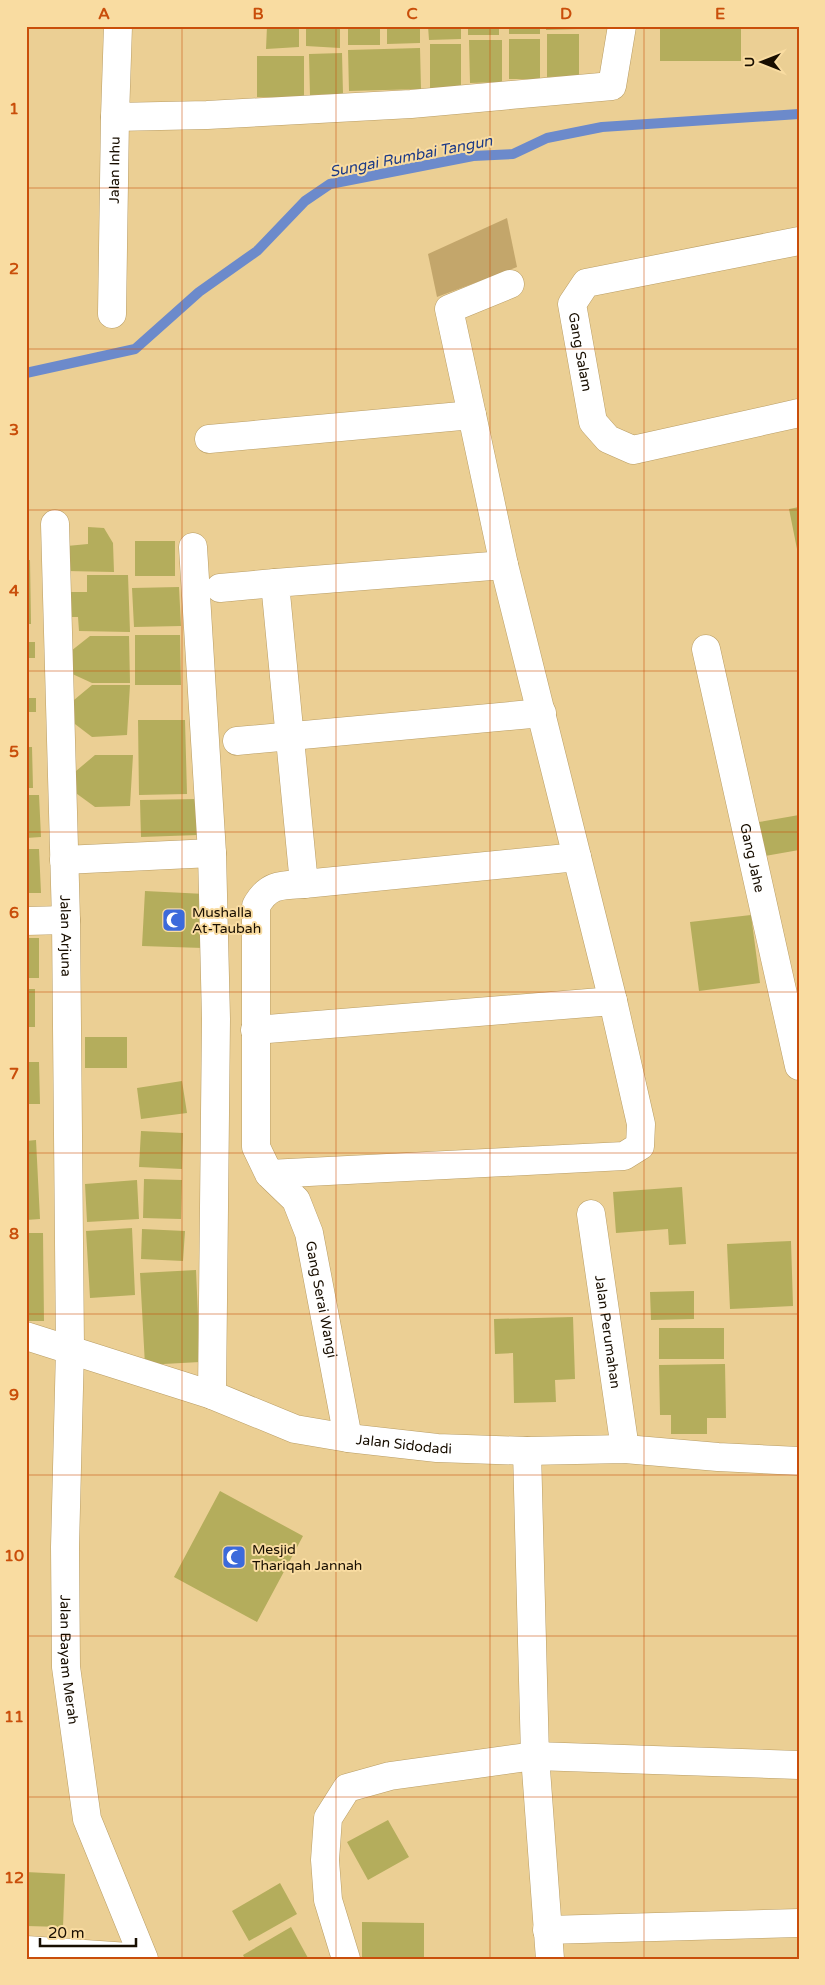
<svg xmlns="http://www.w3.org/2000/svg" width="825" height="1985" viewBox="0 0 825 1985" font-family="'Varela Round',sans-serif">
<rect width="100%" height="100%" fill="#ebcf94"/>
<!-- green -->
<path fill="#c3a66b" d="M 507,218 L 517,267 L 437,297 L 428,254 Z"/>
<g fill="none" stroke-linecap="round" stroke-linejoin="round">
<!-- stream -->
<path stroke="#6c8acb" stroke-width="10" d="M 26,373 L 135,349 L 199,292 L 257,251 L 305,201 L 330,184 L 473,156 L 513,154 L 547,138 L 602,127 L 799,114"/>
</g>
<!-- building -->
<path fill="#b4ad5c" d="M 267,26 L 299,26 L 299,47 L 266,49 Z
M 306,26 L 340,26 L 340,48 L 306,46 Z
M 348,26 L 380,26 L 380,45 L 348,45 Z
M 387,26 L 420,26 L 420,43 L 387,44 Z
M 428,26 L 461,26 L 461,39 L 429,40 Z
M 468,26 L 499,26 L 499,35 L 468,35 Z
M 509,26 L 540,26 L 540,34 L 509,34 Z
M 546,26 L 577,26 L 577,29 L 546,30 Z
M 660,26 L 741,26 L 741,61 L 660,61 Z
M 547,34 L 579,34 L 579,76 L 547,77 Z
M 509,39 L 540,39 L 540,79 L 509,79 Z
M 469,40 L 502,40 L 502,82 L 470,83 Z
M 430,44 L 461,44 L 461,88 L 430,88 Z
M 420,48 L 421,89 L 349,91 L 348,50 Z
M 342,53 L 343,94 L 310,95 L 309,54 Z
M 257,56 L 304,56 L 304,97 L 257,97 Z
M 799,507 L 799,554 L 798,554 L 789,509 Z
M 88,527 L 104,528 L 113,543 L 114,572 L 67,571 L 67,546 L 88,544 Z
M 135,541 L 175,541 L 175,576 L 135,576 Z
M 26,560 L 30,560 L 31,624 L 26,624 Z
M 87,575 L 128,575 L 130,632 L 79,631 L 78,617 L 66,617 L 67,592 L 87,592 Z
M 179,587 L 181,626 L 134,627 L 132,588 Z
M 135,635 L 180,635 L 181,685 L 135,685 Z
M 90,636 L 129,636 L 130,683 L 92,683 L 68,672 L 71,651 Z
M 26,642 L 35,642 L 35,658 L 26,658 Z
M 92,685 L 130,685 L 127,735 L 92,737 L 71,721 L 74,700 Z
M 26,698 L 36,698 L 36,712 L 26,712 Z
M 138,720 L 185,720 L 187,794 L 139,795 Z
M 26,747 L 32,747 L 33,788 L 26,788 Z
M 95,755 L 133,755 L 130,806 L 95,807 L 73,791 L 76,771 Z
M 26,795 L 39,795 L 41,837 L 26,838 Z
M 197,799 L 198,835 L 141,837 L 140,800 Z
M 799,815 L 799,850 L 765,856 L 759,822 Z
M 26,849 L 39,849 L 41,893 L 26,893 Z
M 145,891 L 205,894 L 203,948 L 142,946 Z
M 751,915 L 760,983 L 699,991 L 690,922 Z
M 26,938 L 39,938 L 39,978 L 26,978 Z
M 26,989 L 35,989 L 35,1027 L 26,1027 Z
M 85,1037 L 127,1037 L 127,1068 L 85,1068 Z
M 26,1062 L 39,1062 L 40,1104 L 26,1104 Z
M 182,1081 L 187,1113 L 141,1119 L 137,1088 Z
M 141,1131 L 183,1133 L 182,1169 L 139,1167 Z
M 36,1140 L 40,1219 L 26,1220 L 26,1141 Z
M 144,1179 L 182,1180 L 181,1219 L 143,1218 Z
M 137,1180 L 139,1219 L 87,1222 L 85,1184 Z
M 682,1187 L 686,1244 L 669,1245 L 668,1229 L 616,1233 L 613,1192 Z
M 132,1228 L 135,1295 L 90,1298 L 86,1231 Z
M 142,1229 L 185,1231 L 183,1261 L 141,1259 Z
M 26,1233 L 43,1233 L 44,1321 L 26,1321 Z
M 791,1241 L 793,1306 L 730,1309 L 727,1244 Z
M 196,1270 L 200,1362 L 145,1365 L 140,1273 Z
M 694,1291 L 694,1319 L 651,1320 L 650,1292 Z
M 573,1317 L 575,1379 L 555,1380 L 556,1402 L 514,1403 L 513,1353 L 495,1354 L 494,1319 Z
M 659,1328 L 724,1328 L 724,1359 L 659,1359 Z
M 725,1364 L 726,1418 L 707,1418 L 707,1434 L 671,1434 L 671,1415 L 660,1415 L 659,1365 Z
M 220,1491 L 303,1536 L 257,1622 L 174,1577 Z
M 388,1820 L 409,1857 L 368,1880 L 347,1842 Z
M 26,1872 L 65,1874 L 63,1927 L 26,1926 Z
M 280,1883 L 297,1914 L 249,1941 L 232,1911 Z
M 362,1922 L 424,1923 L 424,1959 L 362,1959 Z
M 291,1927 L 308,1958 L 245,1959 L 243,1955 Z"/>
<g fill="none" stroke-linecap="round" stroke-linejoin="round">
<!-- minor casing -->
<g stroke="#b99d64" stroke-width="29">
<g id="minor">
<path d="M 115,117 L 207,115 L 411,104 L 612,86 L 622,26"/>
<path id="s1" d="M 799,241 L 586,283 L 572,304 L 593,422 L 608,439 L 633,450 L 799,413"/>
<path id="s2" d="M 112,314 L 115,117 L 118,26"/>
<path d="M 472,415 L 449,309 L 510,284"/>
<path d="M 209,439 L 472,415 L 504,565"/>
<path id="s3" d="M 55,524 L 66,920 L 70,1349 L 65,1547 L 66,1667 L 87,1819 L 144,1959"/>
<path d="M 193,547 L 212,853 L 216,1019 L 212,1395"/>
<path d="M 220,588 L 275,583"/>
<path id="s4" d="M 706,649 L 799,1066"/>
<path d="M 237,741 L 542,713"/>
<path d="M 64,860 L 212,853"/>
<path d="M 304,884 L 577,857"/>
<path d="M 26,921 L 66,920"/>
<path d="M 255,1030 L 613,1001"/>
<path id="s5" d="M 269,1174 L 624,1156 L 640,1146 L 641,1124 L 613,1001 L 504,565 L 275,583 L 304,884 C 281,885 268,884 256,906 L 256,1147 L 269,1174 L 296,1200 L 309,1233 L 348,1438"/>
<path id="s6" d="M 591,1214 L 625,1449"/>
<path id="s7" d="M 26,1336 L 212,1395 L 295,1429 L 348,1438 L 437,1448 L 527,1451 L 625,1449 L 718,1457 L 799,1461"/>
<path d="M 527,1451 L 535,1756 L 550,1959"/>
<path d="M 547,1930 L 799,1923"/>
<path d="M 26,1950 L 143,1958"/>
<path d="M 346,1959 L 328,1900 L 325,1860 L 328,1818 L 347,1788 L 390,1776 L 535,1756 L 799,1765"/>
</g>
</g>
<!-- minor -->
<use href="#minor" stroke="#fff" stroke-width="28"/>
</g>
<!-- grid -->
<path fill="none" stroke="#c94e0a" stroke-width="1" stroke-opacity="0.55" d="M 182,26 L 182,1959M 336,26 L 336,1959M 490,26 L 490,1959M 644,26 L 644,1959M 26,188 L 799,188M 26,349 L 799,349M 26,510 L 799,510M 26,671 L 799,671M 26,832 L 799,832M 26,992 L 799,992M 26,1153 L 799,1153M 26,1314 L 799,1314M 26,1475 L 799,1475M 26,1636 L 799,1636M 26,1797 L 799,1797"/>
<!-- icons -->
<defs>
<g id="mosque-square" transform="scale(1.25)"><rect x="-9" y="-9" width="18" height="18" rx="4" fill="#3c6adb" stroke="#f9dca1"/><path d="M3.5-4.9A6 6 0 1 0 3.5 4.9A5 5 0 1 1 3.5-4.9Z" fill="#fff"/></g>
</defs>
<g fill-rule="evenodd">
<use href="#mosque-square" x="174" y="920"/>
<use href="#mosque-square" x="234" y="1557"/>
</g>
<g text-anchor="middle" stroke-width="4" stroke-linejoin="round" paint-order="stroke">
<!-- street labels -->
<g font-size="14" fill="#180e00" stroke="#f9dca1">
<text dy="5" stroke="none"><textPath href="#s2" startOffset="144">Jalan Inhu</textPath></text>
<text dy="5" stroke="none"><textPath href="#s1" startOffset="291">Gang Salam</textPath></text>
<text dy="5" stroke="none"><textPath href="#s4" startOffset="214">Gang Jahe</textPath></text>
<text dy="5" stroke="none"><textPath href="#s3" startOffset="412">Jalan Arjuna</textPath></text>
<text dy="5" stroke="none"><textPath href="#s5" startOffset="1972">Gang Serai Wangi</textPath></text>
<text dy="5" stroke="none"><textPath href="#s6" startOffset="119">Jalan Perumahan</textPath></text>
<text dy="5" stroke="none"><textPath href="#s7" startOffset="395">Jalan Sidodadi</textPath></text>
<text dy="5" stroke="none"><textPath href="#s3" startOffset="1136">Jalan Bayam Merah</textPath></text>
</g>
<!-- poi labels -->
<g font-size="14" fill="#180e00" stroke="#f9dca1" text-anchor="start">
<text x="192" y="917">Mushalla<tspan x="192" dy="16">At-Taubah</tspan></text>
<text x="252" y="1554">Mesjid<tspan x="252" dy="16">Thariqah Jannah</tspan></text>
</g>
<!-- water labels -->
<g font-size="15" font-style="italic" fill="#1c3a87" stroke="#f9dca1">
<text transform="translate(411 156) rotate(-11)" y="5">Sungai Rumbai Tangun</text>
</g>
</g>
<!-- border -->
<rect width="825" height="1985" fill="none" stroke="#f9dca1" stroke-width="55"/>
<!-- north arrow -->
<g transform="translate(762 62) rotate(270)" stroke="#f9dca1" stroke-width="4" paint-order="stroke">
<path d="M0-4L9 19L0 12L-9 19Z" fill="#180e00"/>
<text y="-8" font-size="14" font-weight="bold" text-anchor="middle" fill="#180e00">U</text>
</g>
<!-- scale -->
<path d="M40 1938v8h96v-8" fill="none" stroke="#180e00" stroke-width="2.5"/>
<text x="48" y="1938" font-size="15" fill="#180e00" stroke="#f9dca1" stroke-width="4" paint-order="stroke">20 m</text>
<rect x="28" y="28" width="770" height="1930" fill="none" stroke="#c94e0a" stroke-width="2"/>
<g font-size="16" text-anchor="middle" font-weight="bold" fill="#c94e0a">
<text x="104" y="19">A</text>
<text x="258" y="19">B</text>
<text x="412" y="19">C</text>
<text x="566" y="19">D</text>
<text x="720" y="19">E</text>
<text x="14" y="114">1</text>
<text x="14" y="274">2</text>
<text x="14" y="435">3</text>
<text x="14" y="596">4</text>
<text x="14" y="757">5</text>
<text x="14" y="918">6</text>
<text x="14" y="1079">7</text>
<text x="14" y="1239">8</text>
<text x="14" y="1400">9</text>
<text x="14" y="1561">10</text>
<text x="14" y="1722">11</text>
<text x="14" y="1883">12</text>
</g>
</svg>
